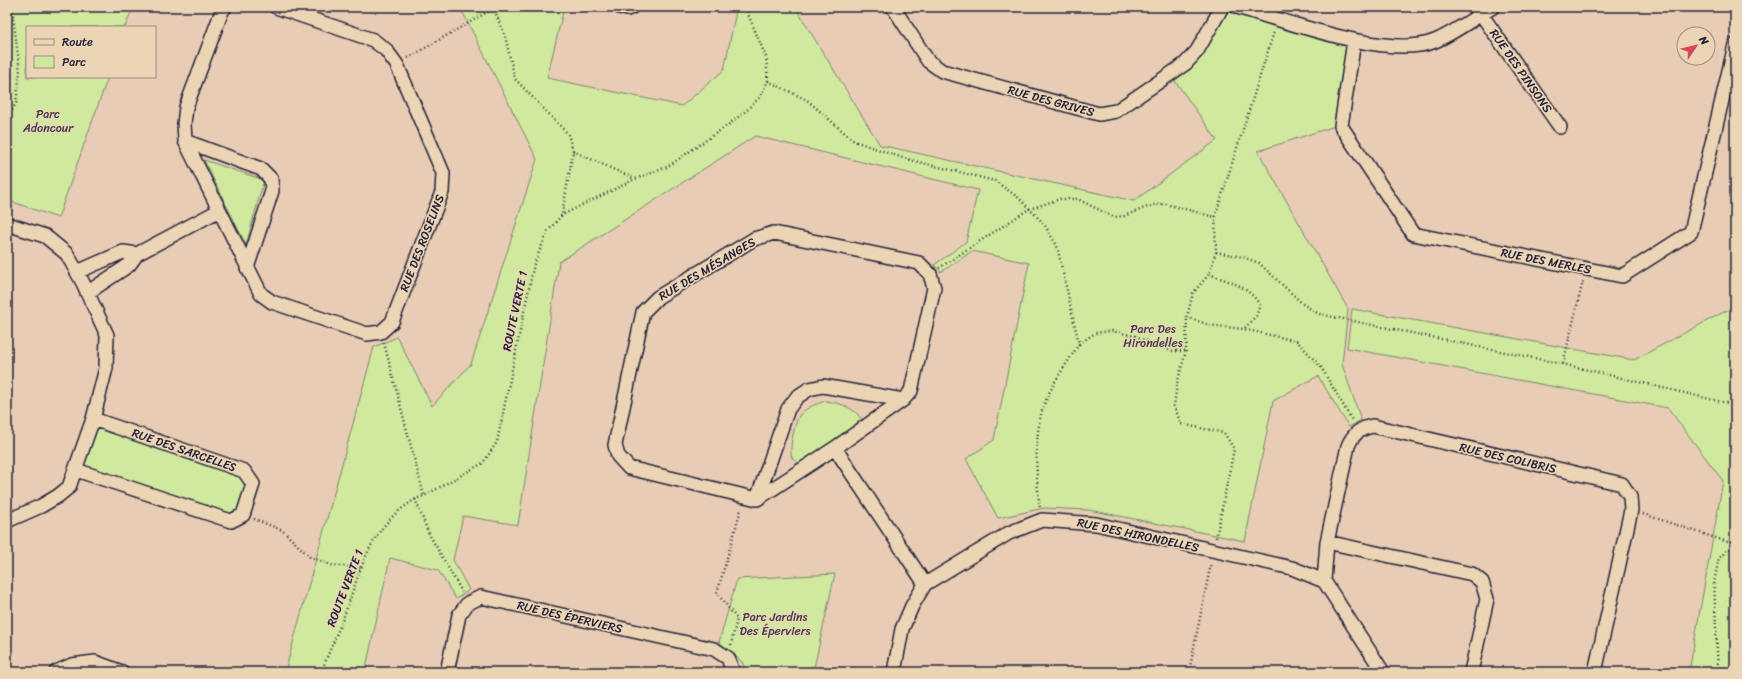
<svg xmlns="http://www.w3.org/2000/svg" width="1742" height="679" viewBox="0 0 1742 679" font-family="Sriracha,sans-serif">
<rect width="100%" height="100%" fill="#e9ccb5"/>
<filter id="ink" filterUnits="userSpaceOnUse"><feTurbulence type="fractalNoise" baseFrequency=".025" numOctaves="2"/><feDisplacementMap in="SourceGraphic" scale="8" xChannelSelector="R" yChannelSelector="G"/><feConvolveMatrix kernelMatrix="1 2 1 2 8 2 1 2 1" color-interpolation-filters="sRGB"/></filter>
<g filter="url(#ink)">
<!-- green -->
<path fill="#d0e99e" stroke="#79866c" d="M 7,7 L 133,7 L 125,27 L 27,27 L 27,77 L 108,77 L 58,218 L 7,200 Z
M 460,7 L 564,7 L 547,78 L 682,106 L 724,70 L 737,7 L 795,7 L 880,145 L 1134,201 L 1217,140 L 1173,78 L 1198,61 L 1227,7 L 1350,43 L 1338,125 L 1258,151 L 1348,309 L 1342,364 L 1361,420 L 1349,427 L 1318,376 L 1273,401 L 1245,541 L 1089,510 L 1044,508 L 998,518 L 966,459 L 994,440 L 1029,263 L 972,251 L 941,272 L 934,265 L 966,242 L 978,190 L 755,136 L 559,262 L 518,525 L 463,516 L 453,560 L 469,590 L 456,599 L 438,570 L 390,558 L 365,672 L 285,672 L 374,347 L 397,337 L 432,406 L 471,364 L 537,159 Z
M 204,160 L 264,180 L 246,245 Z
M 1735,306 L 1735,672 L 1689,672 L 1723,481 L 1668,408 L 1347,348 L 1352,309 L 1634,360 Z
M 826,401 C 841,403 856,408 863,422 L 803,466 C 798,463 791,460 791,453 C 790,445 795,423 799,416 C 806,407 816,404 826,401 Z
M 93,419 L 244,471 L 253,484 L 243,515 L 231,521 L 76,470 Z
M 835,574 L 813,672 L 747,672 L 742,662 L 719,642 L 737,579 Z"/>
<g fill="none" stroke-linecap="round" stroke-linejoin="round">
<!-- minor casing -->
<g stroke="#22223b" stroke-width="16">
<path id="minor" d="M 225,7 L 222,11 L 186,107 L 184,124 L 185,141 L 261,294 L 272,302 L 367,334 L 381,332 L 392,322 L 442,192 L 443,173 L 397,65 L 386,50 L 373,40 L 276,7
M 619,7 L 627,9 L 632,7
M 893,7 L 928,61 L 942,71 L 1099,114 L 1116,111 L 1185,64 L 1197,51 L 1222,7
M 1237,7 C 1286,21 1389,60 1435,41 C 1454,33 1475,17 1493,7
M 1481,14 L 1560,127
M 1354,41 L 1341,126 L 1413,234 L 1622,276 L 1691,232 L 1735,45
M 185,141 L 261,169 L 271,179 L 272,191 L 247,268
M 7,224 L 45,236 L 67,254 L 83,283 L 107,335 L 106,368 L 93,419 L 69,487 L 58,496 L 41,506 L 7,521
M 774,233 L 919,263 L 930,274 L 934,288 L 911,391 L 903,400 L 835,448 L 757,499 L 629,468 L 618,456 L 615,445 L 643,312 L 658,297 L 754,239 Z
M 137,254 L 218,211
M 77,272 L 123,252 L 137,254 L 129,265 L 87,293
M 835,448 L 925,584
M 76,470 L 231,521 L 243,515 L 253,484 L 244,471 L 93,419
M 757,499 L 788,409 L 797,397 L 809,389 L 823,386 L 903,400
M 1327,542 L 1472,574 L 1482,582 L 1487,599 L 1471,672
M 1324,581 L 1327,542 L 1348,446 C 1353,434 1360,428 1373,426 L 1622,484 L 1630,497 L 1631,510 L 1595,672
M 56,672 L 72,665 L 95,662 L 122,672
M 447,672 L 459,615 L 468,603 L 481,597 L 714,649 L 728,658 L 733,672
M 894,672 L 902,629 L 912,606 L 925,584 L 1009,533 L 1042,520 L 1096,524 L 1292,568 L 1324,581 L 1383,672"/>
</g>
<!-- path -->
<path stroke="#22223b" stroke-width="2.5" stroke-dasharray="1 3" stroke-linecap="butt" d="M 493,7 L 505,36 L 515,79 L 568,134 L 573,151 L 562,215
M 408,58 L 496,7
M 768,81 L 807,100 L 854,141 L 903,158 L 995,181 L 1019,198 L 1044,224 L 1057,246 L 1079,344 C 1066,365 1049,387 1042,411 C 1034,440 1036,479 1040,509
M 7,121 L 16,103 L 20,72 L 12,7
M 573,151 L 635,179
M 1216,252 L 1243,257 L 1259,263 L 1303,304 L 1319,314 L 1563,364 L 1735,405
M 939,268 L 1029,209 L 1060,199 L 1077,199 L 1114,217 L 1124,216 L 1153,205 L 1166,204 L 1215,217
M 1209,274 C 1230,282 1247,285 1260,305 L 1256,316 L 1244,329
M 1187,317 L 1209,325 L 1243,329 L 1297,341 L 1321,367 L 1353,422
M 384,343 L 424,496
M 1079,344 L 1095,333 L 1112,331 L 1135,336 L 1171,351 L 1186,351 L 1187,317 L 1193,293 L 1209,274 L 1216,252 L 1215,217 L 1274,32
M 1186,351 L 1177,384 L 1174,406 L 1181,424 L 1224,433 L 1234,449 L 1216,538
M 1563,364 L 1583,281
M 415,499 L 429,534 L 462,592
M 1643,514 L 1734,544
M 254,519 L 282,530 L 310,557 L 331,565 L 361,568
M 731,645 L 737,619 L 717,593 L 741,509
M 321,672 C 328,655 335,638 342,621 C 358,581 365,538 400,510 C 408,504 414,499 424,496 L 483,463 L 497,442 L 534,264 L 548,231 L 562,215 L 635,179 L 667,167 L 728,125 L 747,110 L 760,97 L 768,81 L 766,57 L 748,14 L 747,7
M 1189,672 L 1211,563
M 1718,672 L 1714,582 L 1719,558 L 1735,543"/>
<!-- minor -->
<use href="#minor" stroke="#ecd5b4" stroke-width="13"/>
</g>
</g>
<g text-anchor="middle" stroke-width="3" stroke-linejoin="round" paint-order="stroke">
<!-- street labels -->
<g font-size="12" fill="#22223b" stroke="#ecd5b4">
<text transform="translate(1521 71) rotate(55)" y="4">RUE DES PINSONS</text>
<text transform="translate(1051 101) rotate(15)" y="4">RUE DES GRIVES</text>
<text transform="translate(422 243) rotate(-69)" y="4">RUE DES ROSELINS</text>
<text transform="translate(1546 261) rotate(11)" y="4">RUE DES MERLES</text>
<text transform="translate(707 269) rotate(-31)" y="4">RUE DES MÉSANGES</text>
<text transform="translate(515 311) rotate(-78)" y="4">ROUTE VERTE 1</text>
<text transform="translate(184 450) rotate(19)" y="4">RUE DES SARCELLES</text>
<text transform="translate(1508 458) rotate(13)" y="4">RUE DES COLIBRIS</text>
<text transform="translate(1138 535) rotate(12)" y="4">RUE DES HIRONDELLES</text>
<text transform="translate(345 588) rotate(-69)" y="4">ROUTE VERTE 1</text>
<text transform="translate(570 617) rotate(13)" y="4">RUE DES ÉPERVIERS</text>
</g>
<!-- park labels -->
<g font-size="12" fill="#3c404a" stroke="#ecd5b4">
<text x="48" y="118">Parc<tspan x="48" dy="14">Adoncour</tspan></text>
<text x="1153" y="333">Parc Des<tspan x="1153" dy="14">Hirondelles</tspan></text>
<text x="775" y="621">Parc Jardins<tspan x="775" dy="14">Des Éperviers</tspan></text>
</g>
</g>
<!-- margin -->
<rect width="1742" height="679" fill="none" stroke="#ecd5b4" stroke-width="24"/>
<rect x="12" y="12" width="1718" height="655" fill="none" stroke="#22223b" stroke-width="1.5" filter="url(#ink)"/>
<!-- legend -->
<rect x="26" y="26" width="130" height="52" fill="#ecd5b4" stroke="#9b8d84"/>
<rect x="34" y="39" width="20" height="6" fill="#ecd5b4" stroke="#9b8d84"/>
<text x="62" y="46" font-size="12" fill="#22223b">Route</text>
<rect x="34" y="56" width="20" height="12" fill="#d0e99e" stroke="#9b8d84"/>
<text x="62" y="66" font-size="12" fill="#22223b">Parc</text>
<!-- north arrow -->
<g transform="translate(1696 46) rotate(55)"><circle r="19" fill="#ecd5b4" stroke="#9b8d84"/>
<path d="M0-3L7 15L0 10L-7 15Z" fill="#d1495b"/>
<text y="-6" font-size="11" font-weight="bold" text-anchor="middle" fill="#22223b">N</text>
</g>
</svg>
